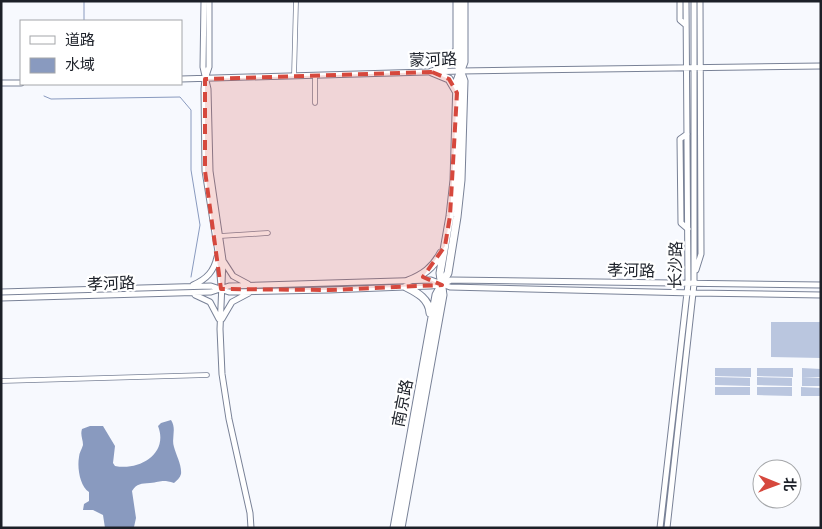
<svg xmlns="http://www.w3.org/2000/svg" width="822" height="529" viewBox="0 0 822 529" font-family="'Fira Sans Condensed','Noto Sans SC',sans-serif">
<rect width="100%" height="100%" fill="#f7f9fe"/>
<!-- pitch -->
<path fill="#bac6df" d="M 771,322 L 821,322 L 821,358 L 771,357 Z
M 715,368 L 751,368 L 751,377 L 715,376 Z
M 757,368 L 793,368 L 793,377 L 757,376 Z
M 802,368 L 821,369 L 821,377 L 802,377 Z
M 715,377 L 750,378 L 750,386 L 715,385 Z
M 757,377 L 792,378 L 792,386 L 757,385 Z
M 802,377 L 821,378 L 821,386 L 802,386 Z
M 715,387 L 750,387 L 750,395 L 715,395 Z
M 757,387 L 792,387 L 792,396 L 757,395 Z
M 801,387 L 821,388 L 821,396 L 801,396 Z"/>
<!-- water -->
<path fill="#899abf" d="M 171,420 C 177,429 171,438 174,447 C 176,455 182,465 181,474 C 180,478 177,480 174,483 C 162,479 161,482 150,483 C 141,484 137,483 132,491 L 136,518 L 134,527 L 105,528 L 103,515 L 93,510 L 83,510 L 84,504 L 89,501 L 89,492 C 80,486 77,468 79,457 C 79,453 82,449 83,445 C 83,439 80,435 82,429 L 90,426 L 103,426 L 115,446 L 113,463 L 115,466 C 139,471 169,454 158,426 L 161,423 Z"/>
<g fill="none" stroke-linecap="round" stroke-linejoin="round">
<!-- stream -->
<path stroke="#899abf" stroke-width="1" d="M 84,1 L 84,21
M 44,96 L 51,99 L 180,97 L 191,110 L 191,170 L 200,225 L 191,277"/>
<!-- street casing -->
<g stroke="#798297" stroke-width="5.5">
<path id="street" d="M 294,76 L 296,1
M 315,103 L 315,76
M 220,236 L 268,233
M 1,381 L 207,375"/>
</g>
<!-- secondary casing -->
<g stroke="#798297" stroke-width="7">
<path id="secondary" d="M 204,1 L 203,67 L 208,89 L 210,171 L 223,260 L 220,329 L 222,374 L 229,419 L 250,513 L 251,528
M 209,1 L 209,67 L 205,79 L 204,89 L 205,171 L 218,252 L 221,286
M 680,1 L 680,20 L 686,25
M 181,79 L 461,71 L 821,66
M 1,83 L 21,83
M 687,134 L 680,139 L 681,223 L 688,229
M 224,262 L 233,276 L 248,284
M 696,270 L 701,254 L 700,1
M 193,285 C 207,279 214,271 217,257
M 1,292 L 211,286 L 229,292 L 329,290 L 430,286 L 442,285 L 451,280 L 821,285
M 195,295 L 210,302 L 219,319
M 1,298 L 211,292 L 229,286 L 431,280 L 450,287 L 693,293 L 821,295
M 222,319 L 232,302 L 249,293
M 660,528 L 688,284 L 686,1
M 667,528 L 694,284 L 694,1"/>
</g>
<!-- highway casing -->
<g stroke="#798297" stroke-width="9">
<path id="highway" d="M 432,72 C 444,68 451,64 455,52
M 432,72 L 449,79 L 456,91
M 408,281 C 423,275 433,268 441,253
M 406,287 C 418,293 429,299 430,313
M 394,528 L 436,295 L 448,273 L 457,217 L 461,180 L 464,81 L 457,62 L 457,1
M 401,528 L 443,295 L 440,273 L 450,216 L 454,180 L 457,81 L 464,62 L 464,1"/>
</g>
<!-- street -->
<use href="#street" stroke="#fff" stroke-width="4"/>
<!-- secondary -->
<use href="#secondary" stroke="#fff" stroke-width="5"/>
<!-- highway -->
<use href="#highway" stroke="#fff" stroke-width="7"/>
</g>
<!-- marked area -->
<path fill="#d6483d" fill-opacity="0.2" stroke="#d6483d" stroke-width="4" stroke-dasharray="10 6" stroke-linejoin="round" d="M 432,72 L 449,79 L 457,93 L 450,216 L 445,246 L 423,277 L 442,285 L 329,290 L 221,289 L 205,171 L 205,79 Z"/>
<g text-anchor="middle" stroke-width="4.5" stroke-linejoin="round" paint-order="stroke">
<!-- street labels -->
<g font-size="16" fill="#1c2028" stroke="#fff">
<text transform="translate(433 59) rotate(-2)" y="6">蒙河路</text>
<text transform="translate(675 265) rotate(-89)" y="6">长沙路</text>
<text transform="translate(631 270) rotate(1)" y="6">孝河路</text>
<text transform="translate(111 283) rotate(-2)" y="6">孝河路</text>
<text transform="translate(402 403) rotate(-79)" y="6">南京路</text>
</g>
</g>
<!-- border -->
<rect width="822" height="529" fill="none" stroke="#1c2028" stroke-width="5"/>
<!-- legend -->
<rect x="20" y="20" width="162" height="65" fill="#ffffff" stroke="#a4a6a9"/>
<rect x="30" y="36" width="25" height="8" fill="#ffffff" stroke="#a4a6a9"/>
<text x="65" y="45" font-size="15" fill="#1c2028">道路</text>
<rect x="30" y="58" width="25" height="15" fill="#899abf" stroke="#a4a6a9"/>
<text x="65" y="70" font-size="15" fill="#1c2028">水域</text>
<!-- north arrow -->
<g transform="translate(777 484) rotate(91)"><circle r="24" fill="#ffffff" stroke="#a4a6a9"/>
<path d="M0-4L9 19L0 12L-9 19Z" fill="#d6483d"/>
<text y="-8" font-size="14" font-weight="bold" text-anchor="middle" fill="#1c2028">北</text>
</g>
</svg>
